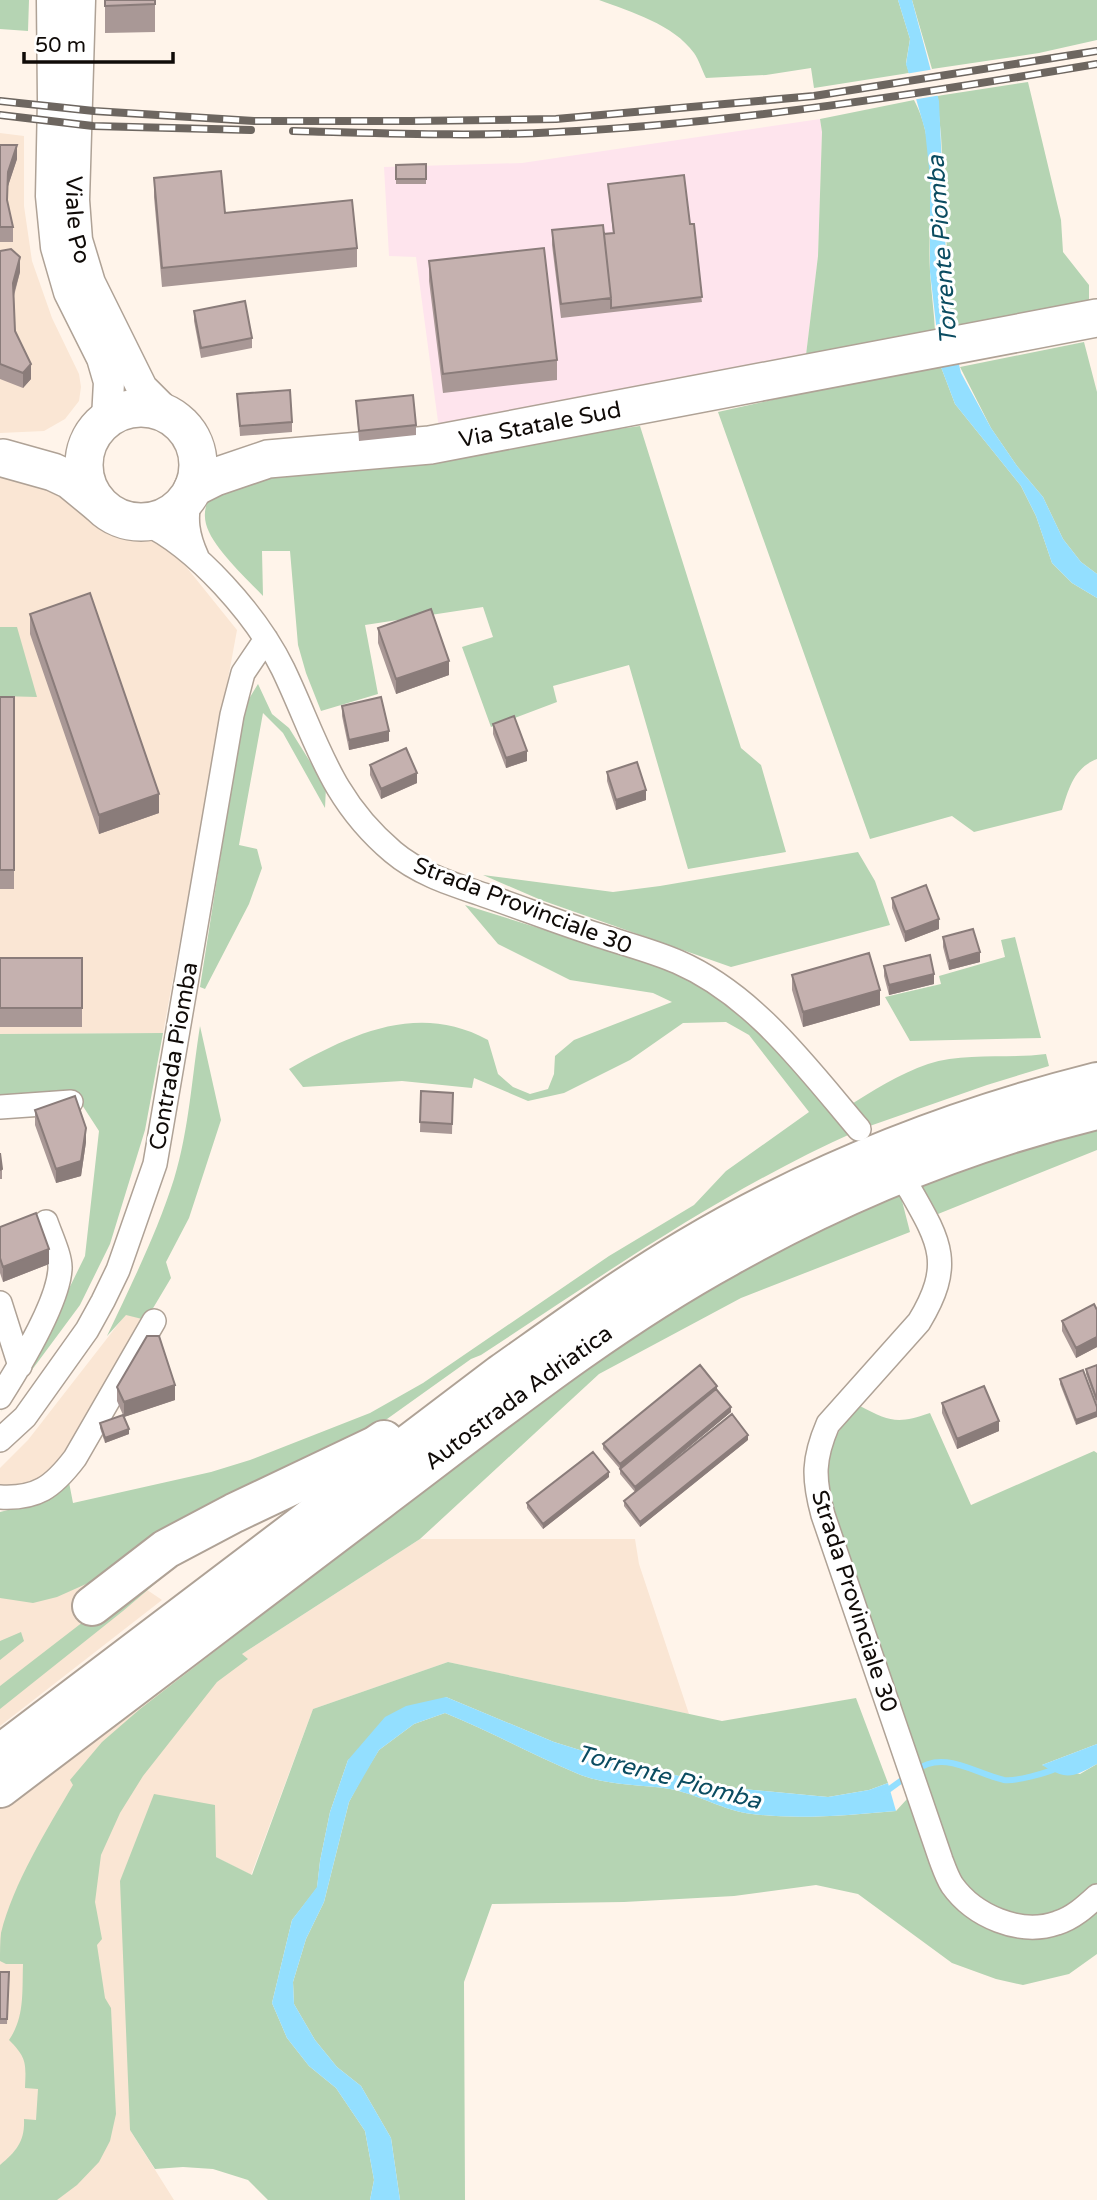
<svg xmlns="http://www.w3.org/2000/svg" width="1097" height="2200" viewBox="0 0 1097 2200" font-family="'Varela Round',sans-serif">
<rect width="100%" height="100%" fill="#fff4ea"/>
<!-- built -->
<path fill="#fae6d4" d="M 0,133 L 24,136 L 24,206 L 32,261 L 52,318 L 79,374 L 81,387 L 79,401 L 65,419 L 44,431 L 0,433 Z
M 0,477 L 30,477 L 83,499 L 106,524 L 163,538 L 237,630 L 163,1033 L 0,1034 Z
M 126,1314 L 146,1320 L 75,1443 L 52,1472 L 31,1486 L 0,1490 L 0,1468 L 28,1440 Z
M 420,1539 L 635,1539 L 639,1564 L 689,1714 L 448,1662 L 313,1709 L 251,1875 L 216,1857 L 130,2130 L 174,2200 L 0,2200 L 0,1809 L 222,1641 L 242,1654 Z
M 82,1546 L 162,1600 L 0,1726 L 0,1563 Z"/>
<!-- industrial -->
<path fill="#fee4ed" d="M 820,119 L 822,132 L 818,256 L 806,355 L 439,429 L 416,257 L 389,256 L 384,167 L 522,163 Z"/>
<!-- green -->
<path fill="#b5d4b3" d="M 0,0 L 29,0 L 28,31 L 0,29 Z
M 599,0 L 898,0 L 910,39 L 906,63 L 909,73 L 814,88 L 811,68 L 766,75 L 706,78 C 702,70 699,60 694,53 C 673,24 631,12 599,0 Z
M 912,0 L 1097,0 L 1097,40 L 1039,53 L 932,69 Z
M 1028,82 L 1061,220 L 1063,252 L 1089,285 L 1089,301 L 951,328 L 941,135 L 937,96 Z
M 914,100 C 940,148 927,218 930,271 C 931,291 934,311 935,331 L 806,355 L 818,256 L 822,132 L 820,119 Z
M 1084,342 L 1097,392 L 1097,574 L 1081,562 L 1063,539 L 1043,497 L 1017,466 L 991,428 L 960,367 Z
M 941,367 L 955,404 L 1021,486 L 1036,516 L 1052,563 L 1072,583 L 1097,598 L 1097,759 C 1074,768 1069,788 1062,810 L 974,832 L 952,816 L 870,839 L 718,412 L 812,391 Z
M 640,426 L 741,748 L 761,765 L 786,852 L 688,869 L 629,665 L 553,686 L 557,702 L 491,727 L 462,647 L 493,637 L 483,607 L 365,625 L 378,694 L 321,711 L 306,673 L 298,645 L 290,551 L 262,551 L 263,596 C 246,578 212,547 206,524 C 202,509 209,494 219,484 Z
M 0,627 L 17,627 L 37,697 L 0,696 Z
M 258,684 L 272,714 L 289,728 L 326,787 L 325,808 L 283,733 L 263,713 L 239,845 L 257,849 L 262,868 L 249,904 L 205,989 L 200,987 L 244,707 Z
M 858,852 L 875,881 L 890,925 L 731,967 L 541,900 L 483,875 L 613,892 L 660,886 Z
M 465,905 L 673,970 L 717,992 L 759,1025 L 857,1131 C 724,1190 603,1275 481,1355 L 471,1359 L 366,1434 L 104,1576 L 57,1597 L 33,1603 L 0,1598 L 0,1512 L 28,1505 L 68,1477 L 73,1503 L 211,1472 L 250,1460 L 370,1413 L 423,1383 L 609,1256 L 694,1205 L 726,1171 L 809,1112 L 749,1035 L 726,1022 L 683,1023 L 630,1060 L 564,1093 L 528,1101 L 474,1078 L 472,1088 L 402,1081 L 303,1087 L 289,1069 C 352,1034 418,1002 488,1040 L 498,1074 L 513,1087 L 530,1094 L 548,1089 L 554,1074 L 555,1056 L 574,1040 L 672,1002 L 653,993 L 570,980 L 498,944 Z
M 1015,937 L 1041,1038 L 910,1041 L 885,997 L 941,984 L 939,976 L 1005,957 L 1001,940 Z
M 200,1026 L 221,1120 L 189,1218 L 166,1262 L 171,1278 L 146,1320 L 126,1315 L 107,1336 C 131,1285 157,1233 174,1179 C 189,1130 192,1076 200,1026 Z
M 163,1033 L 145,1130 L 110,1244 L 80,1305 L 0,1413 L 31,1366 L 85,1256 L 99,1131 L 75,1094 L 0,1098 L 0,1034 Z
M 1046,1054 L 1049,1066 L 987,1085 L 864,1128 L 847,1107 C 872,1091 899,1074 928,1064 C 964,1052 1007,1059 1046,1054 Z
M 1097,1127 L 1097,1150 L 938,1214 L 918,1184 Z
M 900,1193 L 910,1232 L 741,1298 L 599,1374 L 420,1539 L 242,1654 L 248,1659 L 217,1682 L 143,1776 L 120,1813 L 101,1855 L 95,1902 L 102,1939 L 97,1945 L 105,1998 L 111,2008 L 116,2114 L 110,2141 L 99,2162 L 77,2185 L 57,2200 L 0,2200 L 0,2165 C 17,2151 25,2141 24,2119 L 36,2120 L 38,2089 L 25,2088 C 26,2063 27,2058 9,2040 C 25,2017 22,1991 23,1964 L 6,1964 L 0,1961 C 0,1952 0,1942 1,1933 C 13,1884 47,1829 73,1785 L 70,1780 L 102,1742 L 140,1709 L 618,1340 L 776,1253 Z
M 860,1406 C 890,1422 898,1424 930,1413 L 971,1505 L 1094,1451 L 1097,1453 L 1097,1744 L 1042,1765 L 1080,1774 L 1097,1764 L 1097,1954 L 1069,1974 L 1023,1985 L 996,1979 L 952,1963 L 858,1894 L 816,1885 L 734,1896 L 624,1902 L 492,1904 L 464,1982 L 465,2200 L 400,2200 L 391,2138 L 361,2086 L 337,2067 L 315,2040 L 294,2004 L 293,1982 L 306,1939 L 324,1902 L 349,1802 L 364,1774 L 379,1750 L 414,1724 L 445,1713 C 490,1731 532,1755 576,1773 C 606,1786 639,1784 670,1789 C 698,1794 724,1811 752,1814 C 799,1820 849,1815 896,1811 L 919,1786 L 828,1510 L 825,1454 L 843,1425 Z
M 184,1559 L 123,1611 L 0,1709 L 0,1686 L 158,1564 Z
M 21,1632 L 24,1641 L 0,1660 L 0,1641 Z
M 448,1662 L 722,1721 L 856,1698 L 888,1783 L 869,1790 L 828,1797 L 733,1788 L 625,1764 L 554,1742 L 446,1697 L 348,1760 L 330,1812 L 320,1861 L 317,1888 L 292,1920 L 272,2003 L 287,2038 L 309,2066 L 336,2088 L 365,2131 L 374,2180 L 370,2200 L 268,2200 L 248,2180 L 213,2169 L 183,2167 L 155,2169 L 130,2130 L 120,1881 L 154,1794 L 215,1805 L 216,1857 L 252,1875 L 313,1709 Z"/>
<!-- water -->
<path fill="#93dfff" d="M 898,0 L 912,0 L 939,101 L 949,322 L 961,373 L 991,428 L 1017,466 L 1043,497 L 1063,539 L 1081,562 L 1097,574 L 1097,598 L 1072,583 L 1052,563 L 1036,516 L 1021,486 L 955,404 L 941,367 L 930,272 L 930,177 L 925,130 L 906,64 L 910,39 Z
M 446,1697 L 554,1742 L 625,1764 L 733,1788 L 828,1797 L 869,1790 L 888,1783 L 896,1811 C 849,1815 799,1820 752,1814 C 724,1811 698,1794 670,1789 C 639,1784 606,1786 576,1773 C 532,1755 490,1731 445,1713 L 414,1724 L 379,1750 L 365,1774 L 349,1802 L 324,1902 L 306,1939 L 293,1982 L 294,2004 L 315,2040 L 337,2067 L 361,2086 L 391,2138 L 400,2200 L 370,2200 L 374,2180 L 365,2131 L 336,2088 L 309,2066 L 287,2038 L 272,2003 L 292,1920 L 317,1887 L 320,1861 L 330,1812 L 348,1760 L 385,1717 L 406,1706 Z
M 1097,1744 L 1097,1764 C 1072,1778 1066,1780 1042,1765 Z"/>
<!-- pier -->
<path fill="#fff4ea" d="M 935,69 L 941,95 L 912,100 L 905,74 Z"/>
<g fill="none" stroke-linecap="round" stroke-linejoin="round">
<!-- stream -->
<path stroke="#93dfff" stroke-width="6" d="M 915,1771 C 943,1749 974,1773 1004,1780 C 1014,1782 1047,1773 1057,1768
M 884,1793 L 906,1777"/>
<!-- minor casing -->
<g stroke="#afa296" stroke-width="26">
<path id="minor" d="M 190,496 C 185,519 187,535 197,557
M 143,522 C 197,547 257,616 283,669 C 317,740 329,798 393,852 C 419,874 452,884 484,895 C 522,908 560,923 598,935 C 625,944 653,951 678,962 C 754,995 807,1068 859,1129
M 0,1107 L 71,1102
M 909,1188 C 940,1242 954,1264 919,1322 L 828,1424 C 813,1459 813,1478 823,1515 L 941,1860 C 944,1868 947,1877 952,1885 C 974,1916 1020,1936 1057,1923 C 1073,1918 1085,1907 1097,1896
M 0,1303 L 20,1366
M 0,1397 C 19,1367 58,1304 60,1269 C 61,1257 50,1234 46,1222
M 0,1440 L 25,1417 L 87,1330 L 103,1301 L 118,1270 L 155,1164 L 232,715 L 243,673 L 266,639
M 0,1497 C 37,1499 53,1487 75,1458 L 154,1321"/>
</g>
<!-- tertiary casing -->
<g stroke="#afa296" stroke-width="33">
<g id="tertiary">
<path d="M 52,0 L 53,100 L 51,196 L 56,247 L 69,292 L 102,358 L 109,382 L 107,419"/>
<path id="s1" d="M 80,0 L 74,200 L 77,240 L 90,283 L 142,388 L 169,415"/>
</g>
</g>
<!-- primary casing -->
<g stroke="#afa296" stroke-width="40">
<g id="primary">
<circle cx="141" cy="465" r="57"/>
<path d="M 3,458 L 53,472 L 70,480 L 98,503"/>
<path id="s2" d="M 193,488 L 215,477 L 268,459 L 430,445 L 1097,318"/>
</g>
</g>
<!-- motorway casing -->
<g stroke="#afa296" stroke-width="42">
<g id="motorway">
<path d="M 92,1606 L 166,1549 L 234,1513 L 375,1446 L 384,1440"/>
<path d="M 0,1754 L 501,1374 C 562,1331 622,1287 686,1249 C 813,1173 954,1118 1097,1082"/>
<path id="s3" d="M 0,1788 C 127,1692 253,1596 380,1500 C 493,1415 604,1325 728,1257 C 844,1192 968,1141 1097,1110"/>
</g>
</g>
<!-- minor -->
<use href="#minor" stroke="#fff" stroke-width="23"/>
<!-- tertiary -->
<use href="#tertiary" stroke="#fff" stroke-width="30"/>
<!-- primary -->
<use href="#primary" stroke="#fff" stroke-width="37"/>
<!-- motorway -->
<use href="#motorway" stroke="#fff" stroke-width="38"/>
<!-- rail casing -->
<g stroke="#6d6660" stroke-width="8">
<path id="rail" d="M 0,101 L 94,111 L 254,121 L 412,121 L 556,119 L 814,96 L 1097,51
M 0,115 L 93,126 L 251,130
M 293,131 C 381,133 470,137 557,132 C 738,123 918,94 1097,64"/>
</g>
<!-- rail -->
<use href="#rail" stroke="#fff" stroke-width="5" stroke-dasharray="16" stroke-linecap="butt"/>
</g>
<!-- wall -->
<path fill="#a99896" d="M 105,0 L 155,0 L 155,32 L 105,33 Z
M 0,145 L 17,159 L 8,186 L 7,203 L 13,227 L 13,242 L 0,242 Z
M 426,164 L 426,184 L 396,184 L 396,165 Z
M 154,178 L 225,213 L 357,248 L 357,267 L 162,287 L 154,197 Z
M 608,184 L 690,224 L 702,302 L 561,318 L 552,245 L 552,230 L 604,234 L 613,233 Z
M 0,251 L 20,272 L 14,296 L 15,331 L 31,379 L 23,388 L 0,379 Z
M 429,261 L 557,360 L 557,380 L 443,393 L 429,281 Z
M 194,311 L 252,338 L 252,348 L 201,358 L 194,321 Z
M 237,394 L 292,422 L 292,432 L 240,436 Z
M 356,401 L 416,425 L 416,435 L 359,441 Z
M 30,614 L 159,813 L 99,834 L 30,634 Z
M 378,628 L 449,675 L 396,694 L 378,643 Z
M 0,697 L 14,697 L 14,889 L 0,889 Z
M 342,706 L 389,741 L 349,750 L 342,716 Z
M 493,724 L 527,761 L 506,768 L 493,734 Z
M 370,765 L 417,783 L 381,799 L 370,775 Z
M 607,772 L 646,800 L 616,810 L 607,781 Z
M 892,898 L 939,929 L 905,942 L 892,908 Z
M 943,937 L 980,962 L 949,970 L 943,947 Z
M 0,958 L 82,958 L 82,1027 L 0,1027 Z
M 884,966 L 934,984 L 889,995 L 884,976 Z
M 792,975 L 880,1005 L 803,1027 L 792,990 Z
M 421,1091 L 453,1093 L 452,1134 L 420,1132 Z
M 35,1110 L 86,1142 L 81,1176 L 56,1183 L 35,1125 Z
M 0,1153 L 2,1169 L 2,1179 L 0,1179 Z
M 0,1227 L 49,1264 L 3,1282 L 0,1273 Z
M 1097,1310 L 1097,1347 L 1076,1358 L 1062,1331 L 1062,1321 Z
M 1097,1365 L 1097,1405 L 1086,1374 L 1086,1369 Z
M 1083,1370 L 1076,1425 L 1060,1384 L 1060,1379 Z
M 117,1387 L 175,1400 L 124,1417 L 129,1434 L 105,1443 L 100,1428 L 100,1423 L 123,1415 L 117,1401 Z
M 717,1391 L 731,1412 L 635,1492 L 620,1474 L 620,1469 L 603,1449 L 603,1444 Z
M 942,1403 L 999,1431 L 957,1449 L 942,1413 Z
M 748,1440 L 640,1527 L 624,1506 L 624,1501 Z
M 609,1477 L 543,1529 L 527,1508 L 527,1503 Z
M 0,1972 L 9,1972 L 7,2024 L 0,2024 Z"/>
<!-- shaded-wall -->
<path fill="#8a7c7a" d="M 17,145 L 17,159 L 8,186 L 7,215 L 8,172 Z
M 20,257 L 20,272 L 13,297 L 13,283 Z
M 31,364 L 31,379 L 23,388 L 23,373 Z
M 449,661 L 449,675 L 396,694 L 396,679 Z
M 389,731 L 389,741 L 349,750 L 349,740 Z
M 527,751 L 527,761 L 506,768 L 506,758 Z
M 417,773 L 417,783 L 381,799 L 381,789 Z
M 646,790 L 646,800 L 616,810 L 616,800 Z
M 159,794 L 159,813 L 99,834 L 99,815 Z
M 939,919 L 939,929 L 905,942 L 905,932 Z
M 980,952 L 980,962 L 949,970 L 949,961 Z
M 934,974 L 934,984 L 889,995 L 889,985 Z
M 880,990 L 880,1005 L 803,1027 L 803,1012 Z
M 86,1128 L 86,1142 L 81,1176 L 56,1183 L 56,1169 Z
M 49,1249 L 49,1264 L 3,1282 L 3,1267 Z
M 1097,1337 L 1097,1347 L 1076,1358 L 1076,1348 Z
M 175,1385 L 175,1400 L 124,1417 L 124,1402 Z
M 717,1386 L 717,1391 L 620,1469 L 620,1464 Z
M 731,1407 L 731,1412 L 635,1492 L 635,1487 Z
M 1097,1412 L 1097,1417 L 1076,1425 L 1076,1420 Z
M 999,1421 L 999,1431 L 957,1449 L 957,1439 Z
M 129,1429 L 129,1434 L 105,1443 L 105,1438 Z
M 748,1435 L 748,1440 L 640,1527 L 640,1522 Z
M 609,1472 L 609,1477 L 543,1529 L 543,1524 Z"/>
<!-- building -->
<path fill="#c5b1af" stroke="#8a7c7a" stroke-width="2" d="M 105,0 L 155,0 L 155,4 L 105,6 Z
M 0,145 L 17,145 L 8,172 L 7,200 L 13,227 L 0,227 Z
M 426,164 L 426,179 L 396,179 L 396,165 Z
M 221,171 L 225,213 L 352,200 L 357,248 L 162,268 L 154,178 Z
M 684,175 L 690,224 L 694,224 L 702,297 L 611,308 L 611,298 L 604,234 L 614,233 L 608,184 Z
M 603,225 L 611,298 L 561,304 L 552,230 Z
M 544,248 L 557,360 L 443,374 L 429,261 Z
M 11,249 L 20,257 L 13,283 L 15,331 L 31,364 L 23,373 L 0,364 L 0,251 Z
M 245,301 L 252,338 L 201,348 L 194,311 Z
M 290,390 L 292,422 L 240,426 L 237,394 Z
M 413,395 L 416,425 L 359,431 L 356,401 Z
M 90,593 L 159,794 L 99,815 L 30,614 Z
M 431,609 L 449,661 L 396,679 L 378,628 Z
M 0,697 L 14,697 L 14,870 L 0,870 Z
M 381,697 L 389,731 L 349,740 L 342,706 Z
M 514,716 L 527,751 L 506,758 L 493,724 Z
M 406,748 L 417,773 L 381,789 L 370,765 Z
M 637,762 L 646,790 L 616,800 L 607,772 Z
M 926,885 L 939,919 L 905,932 L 892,898 Z
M 973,929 L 980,952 L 949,961 L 943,937 Z
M 869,953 L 880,990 L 803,1012 L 792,975 Z
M 930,955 L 934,974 L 889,985 L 884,966 Z
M 0,958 L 82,958 L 82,1008 L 0,1008 Z
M 421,1091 L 453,1093 L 452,1124 L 420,1122 Z
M 75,1096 L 86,1128 L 81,1161 L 56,1169 L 35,1110 Z
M 0,1153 L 2,1169 L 0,1170 Z
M 36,1213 L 49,1249 L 3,1267 L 0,1258 L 0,1227 Z
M 1094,1304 L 1097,1310 L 1097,1337 L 1076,1348 L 1062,1321 Z
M 147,1336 L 159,1336 L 175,1385 L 124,1402 L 117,1387 Z
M 700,1365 L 717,1386 L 620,1464 L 603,1444 Z
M 1097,1365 L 1097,1400 L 1086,1369 Z
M 1083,1370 L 1097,1407 L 1097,1412 L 1076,1420 L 1060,1379 Z
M 984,1386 L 999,1421 L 957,1439 L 942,1403 Z
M 716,1389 L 731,1407 L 635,1487 L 620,1469 Z
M 732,1414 L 748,1435 L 640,1522 L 624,1501 Z
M 123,1415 L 129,1429 L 105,1438 L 100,1423 Z
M 593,1452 L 609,1472 L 543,1524 L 527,1503 Z
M 0,1972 L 9,1972 L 7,2019 L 0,2019 Z"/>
<g text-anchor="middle" stroke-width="6" stroke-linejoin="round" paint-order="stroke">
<!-- street labels -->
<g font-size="23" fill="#100b08" stroke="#fff">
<text dy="8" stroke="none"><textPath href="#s1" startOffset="220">Viale Po</textPath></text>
<text dy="8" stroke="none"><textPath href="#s2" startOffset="355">Via Statale Sud</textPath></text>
<text transform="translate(523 905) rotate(21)" y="8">Strada Provinciale 30</text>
<text transform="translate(173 1056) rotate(-80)" y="8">Contrada Piomba</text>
<text dy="8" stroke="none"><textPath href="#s3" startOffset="649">Autostrada Adriatica</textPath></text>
<text transform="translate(855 1601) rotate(72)" y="8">Strada Provinciale 30</text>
</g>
<!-- water labels -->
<g font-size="24" font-style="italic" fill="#0b4c61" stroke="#fff">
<text transform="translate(942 250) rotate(-94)" y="8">Torrente Piomba</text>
<text transform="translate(669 1777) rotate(15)" y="8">Torrente Piomba</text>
</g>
</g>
<!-- scale -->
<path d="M24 52v10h149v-10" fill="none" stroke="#100b08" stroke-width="3.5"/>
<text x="35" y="52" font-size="21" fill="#100b08" stroke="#ffffff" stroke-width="5" paint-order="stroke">50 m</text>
</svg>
